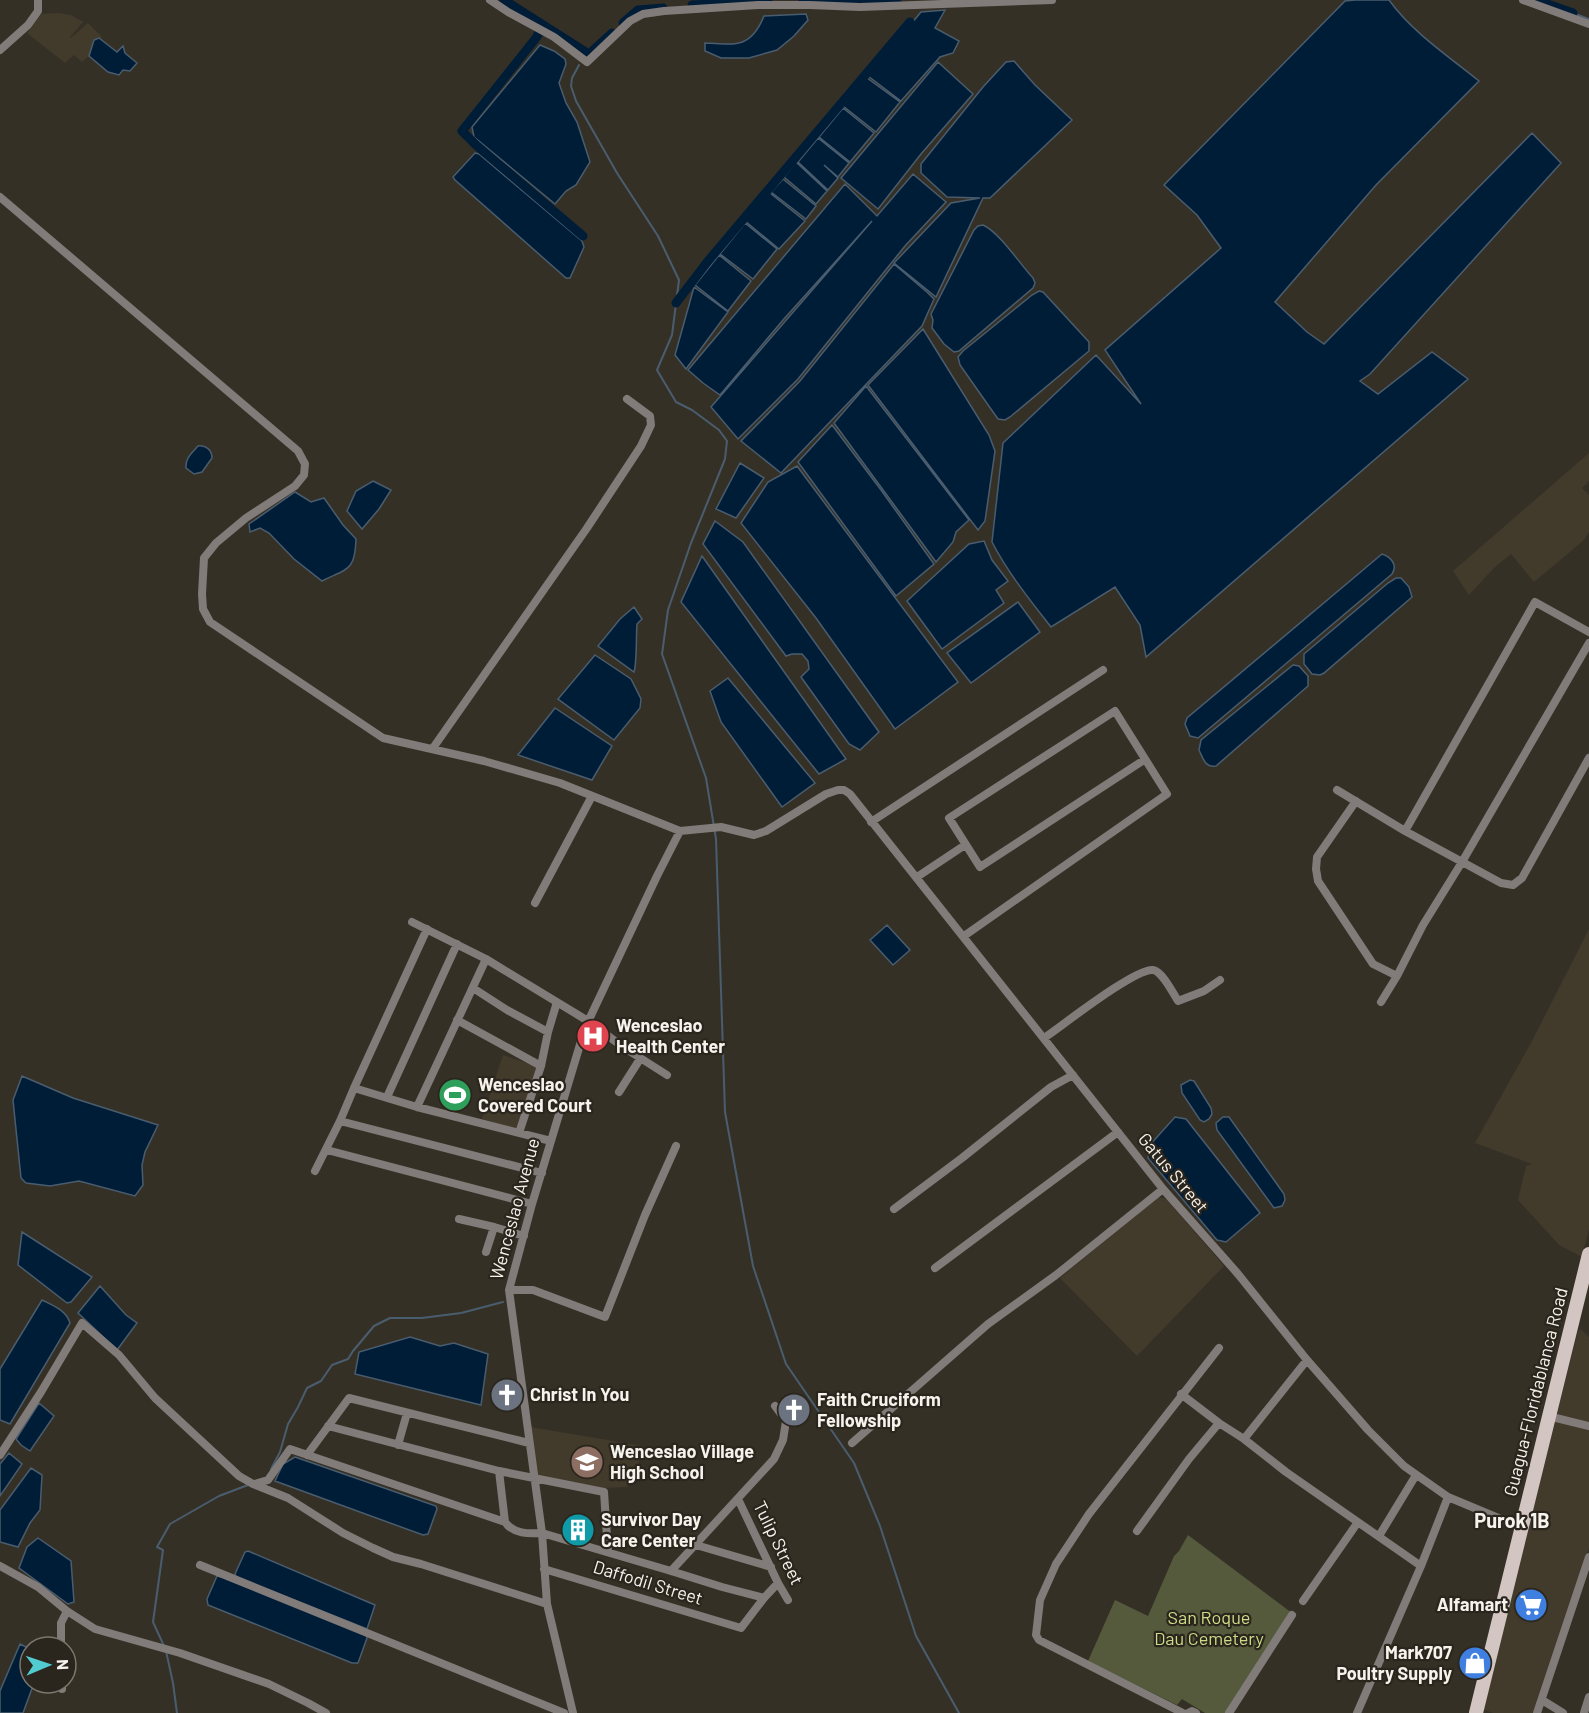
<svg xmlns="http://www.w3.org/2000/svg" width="1589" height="1713" viewBox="0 0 1589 1713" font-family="Barlow,sans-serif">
<rect width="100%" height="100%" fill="#353026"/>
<!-- built -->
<path fill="#423a2b" d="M 59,13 L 71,15 L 83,22 L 70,37 L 71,38 L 88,23 L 102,37 L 92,44 L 92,50 L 89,56 L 82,62 L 74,55 L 65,63 L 27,33 L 41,14 Z
M 1589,453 L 1589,481 L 1582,488 L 1589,495 L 1589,532 L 1583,541 L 1534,582 L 1511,554 L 1494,568 L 1469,595 L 1453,571 Z
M 1589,929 L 1589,1229 L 1582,1257 L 1559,1245 L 1518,1200 L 1526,1166 L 1532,1164 L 1475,1143 L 1532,1041 Z
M 503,1055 L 539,1067 L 518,1131 L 482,1119 Z
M 1157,1198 L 1164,1198 L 1167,1200 L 1224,1266 L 1137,1356 L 1060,1278 Z
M 1581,1329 L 1589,1337 L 1589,1422 L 1560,1415 L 1557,1413 L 1578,1331 Z
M 1554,1420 L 1589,1428 L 1589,1548 L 1535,1713 L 1493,1713 L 1482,1709 Z
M 530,1427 L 643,1446 L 635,1478 L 626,1487 L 605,1488 L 536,1477 Z"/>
<!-- green -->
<path fill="#545a3b" d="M 1188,1535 L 1292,1613 L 1227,1713 L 1205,1713 L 1182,1699 L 1177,1705 L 1088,1661 L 1115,1600 L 1148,1616 L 1174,1556 L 1179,1551 Z"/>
<!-- water -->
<path fill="#001d38" stroke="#4a5d6e" stroke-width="1.5" d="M 1355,0 L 1389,0 C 1412,32 1448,56 1479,81 L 1376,185 L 1275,302 L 1307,332 L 1324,344 L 1532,133 L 1561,163 L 1370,374 L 1360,381 L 1378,394 L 1432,352 L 1468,379 L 1146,657 L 1140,625 L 1115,587 L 1051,627 C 1030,600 1008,573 992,542 L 1003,443 L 1096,355 L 1141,404 L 1105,350 L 1221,248 L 1197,215 L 1164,185 L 1345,1 Z
M 945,10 L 935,28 L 959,41 L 953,53 L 940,57 L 901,101 L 868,76 L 921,12 Z
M 806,14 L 808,20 L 794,36 L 777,50 L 749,58 L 721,58 L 705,51 L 705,43 C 736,45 751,48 764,16 Z
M 99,38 L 117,52 L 123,46 L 125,53 L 137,63 L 130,71 L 123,70 L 119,75 L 108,72 L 89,56 L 94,40 Z
M 540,45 L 554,51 L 565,59 L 566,64 L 559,83 L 566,103 L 577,122 L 590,162 L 576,185 L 566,191 L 555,204 L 474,137 L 472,127 Z
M 1014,61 L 1035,85 L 1072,120 L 990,198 L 983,198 L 936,297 L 894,263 L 951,203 L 980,198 L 947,197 L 921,173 L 921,164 L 983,87 L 1006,62 Z
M 938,62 L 973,94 L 921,154 L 878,209 L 841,178 Z
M 867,78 L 900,102 L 876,132 L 843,106 Z
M 843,108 L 874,133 L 850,162 L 819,137 Z
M 818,138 L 849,163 L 838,177 L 824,165 L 838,178 L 828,190 L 798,162 Z
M 475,153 L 479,154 L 582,241 L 584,247 L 570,278 L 566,278 L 455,180 L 453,177 Z
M 796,162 L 827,191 L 816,204 L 784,177 Z
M 913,174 L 946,202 L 905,246 L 798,379 L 738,439 L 711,407 L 872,221 L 783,320 L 720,395 L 703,383 L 688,370 L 845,184 L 877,216 Z
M 783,179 L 816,206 L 806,219 L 771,192 Z
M 770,193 L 805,221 L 779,249 L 745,221 Z
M 745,223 L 777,249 L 753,279 L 720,254 Z
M 983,225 C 999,232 1020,264 1033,278 L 1035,283 L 1033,288 L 959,351 L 954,352 L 944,344 L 932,328 L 933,320 L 931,314 L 974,230 L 978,226 Z
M 719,255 L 751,281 L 728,311 L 695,285 Z
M 894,264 L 928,293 L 934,299 L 922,326 L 781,473 L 741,441 L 800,381 Z
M 694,287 L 728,312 L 686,369 L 675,355 Z
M 1039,291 L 1043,292 L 1089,342 L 1089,351 L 1010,417 L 1005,420 L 998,419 L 960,365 L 958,357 L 963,351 L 1032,295 Z
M 923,329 L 989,435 L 995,451 L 985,521 L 978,530 L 868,385 Z
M 866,386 L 969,520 L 956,532 L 953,542 L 936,562 L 834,423 Z
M 832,425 L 881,490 L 934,564 L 896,596 L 798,462 Z
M 198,446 C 206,445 212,450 212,458 L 202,472 L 194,474 L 186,468 C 185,458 192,453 198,446 Z
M 740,463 L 764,478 L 736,518 L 716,509 Z
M 797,466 L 958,682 L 895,729 L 816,618 L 741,523 L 768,482 Z
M 373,481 L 391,490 L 379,509 L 362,529 L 347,511 L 356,491 Z
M 295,492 L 311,502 L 324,498 L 343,525 L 356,539 C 355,571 348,568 322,581 L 294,559 L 269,533 L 260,528 L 250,532 L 249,524 Z
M 715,521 L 743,542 L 879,732 L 860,750 L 849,744 L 801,677 L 809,669 L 808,661 L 802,654 L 792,654 L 786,656 L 703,544 Z
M 984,541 L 992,560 L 1008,581 L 996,590 L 1004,603 L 942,649 L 907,601 L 969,544 Z
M 1382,554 C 1391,557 1398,565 1392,574 L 1198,738 L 1190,736 L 1185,724 L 1187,718 Z
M 702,556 L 846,759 L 819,774 L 681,602 Z
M 1396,578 L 1401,578 L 1409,587 L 1412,597 L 1324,673 L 1320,675 L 1312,674 L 1304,664 L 1304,654 L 1388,583 Z
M 1018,602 L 1040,632 L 971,683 L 947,653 Z
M 634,607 L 642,619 L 637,624 C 636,636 637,663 634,672 L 598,646 L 620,619 Z
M 595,655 L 631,679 L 641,699 L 640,708 L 614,740 L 558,699 Z
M 1293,665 L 1299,666 L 1308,676 L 1308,686 L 1216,766 C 1205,768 1203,758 1199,750 L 1201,740 Z
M 728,678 L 815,783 L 782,807 L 721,722 L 710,691 Z
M 555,708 L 612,746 L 592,780 L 518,755 Z
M 887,925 L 910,950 L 893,965 L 870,940 Z
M 22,1076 L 73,1098 L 158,1125 L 145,1152 L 142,1165 L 143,1185 L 135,1196 L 79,1181 L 50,1186 L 26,1183 L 21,1178 L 13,1100 Z
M 1190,1080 L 1194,1081 L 1211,1108 L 1212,1114 L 1209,1119 L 1204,1122 L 1200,1120 L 1182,1093 L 1181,1085 Z
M 1175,1117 L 1186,1119 L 1260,1213 L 1226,1242 L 1217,1240 L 1148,1158 L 1149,1146 Z
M 1223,1117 L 1229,1117 L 1284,1194 L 1285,1200 L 1282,1206 L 1274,1208 L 1217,1130 L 1216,1123 Z
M 22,1232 L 92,1277 L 71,1302 L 67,1303 L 18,1265 Z
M 100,1286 L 126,1315 L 137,1323 L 117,1350 L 78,1313 Z
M 42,1300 C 54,1306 66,1310 70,1323 L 10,1424 L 0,1420 L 0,1369 Z
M 410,1337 L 440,1346 L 454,1343 L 488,1354 L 481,1405 L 355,1374 L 359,1352 Z
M 39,1403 L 54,1416 L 30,1451 L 21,1445 L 16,1439 Z
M 9,1453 L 22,1464 L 0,1496 L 0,1464 Z
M 295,1457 L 436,1506 L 437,1509 L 428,1534 L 423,1535 L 275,1481 L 283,1464 Z
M 31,1468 L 42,1475 L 40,1510 L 30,1523 L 18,1547 L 0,1542 L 0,1510 Z
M 38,1538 L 71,1561 L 74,1602 L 68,1604 L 19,1568 L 27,1547 Z
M 248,1551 L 375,1605 L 367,1629 L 236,1577 L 235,1574 L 245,1552 Z
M 217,1576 L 222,1577 L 366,1634 L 367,1638 L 358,1663 L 352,1663 L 208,1605 L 207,1599 Z
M 20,1644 L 30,1649 L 30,1683 L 34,1683 L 23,1713 L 0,1713 L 0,1691 Z"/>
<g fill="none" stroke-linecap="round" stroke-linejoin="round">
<!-- stream -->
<path stroke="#4a5d6e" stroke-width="2" d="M 1573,13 L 1589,19
M 579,65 L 572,78 L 571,86 L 576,101 L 617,173 L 658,236 L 679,280 L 672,335 L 657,370 L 676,402 L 692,410 L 719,430 L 727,441 L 725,459 L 691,543 L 668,610 L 662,654 L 706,778 L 716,839 L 725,1112 L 753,1266 L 786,1364 L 854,1463 L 880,1526 L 916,1636 L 959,1713
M 271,1469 L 280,1452 L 288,1424 L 298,1407 L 307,1388 L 321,1381 L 332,1365 L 348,1359 L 353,1351 L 374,1326 L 390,1318 L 422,1318 L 461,1313 L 503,1302
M 164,1646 L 153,1622 L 163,1550 L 157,1547 L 170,1524 L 219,1496 L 248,1485
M 166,1651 L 173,1683 L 177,1713"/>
<!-- canal -->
<path stroke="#001d38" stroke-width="9" d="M 504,0 L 589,54 L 612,33
M 1536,0 L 1573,13
M 803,1 L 897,0
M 692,5 L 768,1
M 623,23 L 638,10 L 663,8
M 543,25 L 536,38 L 462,131 L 476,145 L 583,236
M 676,303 L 708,261 L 910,22"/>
<!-- minor -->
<path stroke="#817b79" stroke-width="8" d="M 490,0 L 508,12 L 554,37 L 587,62 L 630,21 L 643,14 L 664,11 L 758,5 L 810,5 L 860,7 L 1052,0
M 1523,0 L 1589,24
M 0,50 L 28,25 L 38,11 L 38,0
M 0,197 L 298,451 L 305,464 L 304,475 L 295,486 L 246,518 L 216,543 L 204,558 L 202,594 L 203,609 L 210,622 L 383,738 L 484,761 L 560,783 L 680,831
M 433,748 L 587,528 L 641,446 L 651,425 L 650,416 L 627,399
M 1337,790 L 1405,831 L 1501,883 L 1513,885 L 1522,878 L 1589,758
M 1356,801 L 1317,857 L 1316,869 L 1318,881 L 1373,964 L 1397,976
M 871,822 L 1103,670
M 1405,831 L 1535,602 L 1589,632
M 917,877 L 965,845
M 535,903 L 592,796
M 412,922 L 486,959 L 588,1021 L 623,1047 L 667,1075
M 964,936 L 1167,794 L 1115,711 L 949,818 L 980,867 L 1144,760
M 473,988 L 507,1010 L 548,1032
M 1381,1002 L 1397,976 L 1423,925 L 1462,862 L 1589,643
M 457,1020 L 541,1066
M 1044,1038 C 1062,1026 1135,968 1153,970 C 1162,971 1173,993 1178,1001 L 1204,991 L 1220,980
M 354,1088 L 417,1107 L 551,1141
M 619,1092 L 640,1059
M 387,1097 L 457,944
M 417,1107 L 486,959
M 340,1121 L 542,1173
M 519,1133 L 541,1066 L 548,1032 L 557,1002
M 327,1150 L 532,1204
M 315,1171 L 340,1121 L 354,1088 L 427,929
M 894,1209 L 962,1158 L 1051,1087 L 1073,1075
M 459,1219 L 494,1227
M 486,1252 L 494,1227 L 524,1236
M 935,1268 L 1118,1132
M 509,1290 L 533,1290 L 605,1317 L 645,1215 L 676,1146
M 1307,1360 L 1244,1439 L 1286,1472 L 1421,1566
M 1181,1394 L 1219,1423 L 1244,1439
M 1548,1416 L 1589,1426
M 328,1426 L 499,1471 L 604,1492 L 608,1552
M 852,1443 L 988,1324 L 1056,1275 L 1163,1189
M 398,1445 L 407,1413
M 0,1455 L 41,1392 L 82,1323 L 119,1355 L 155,1398 L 239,1476 L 253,1484 L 288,1498 L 343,1533 L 373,1548 L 393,1557 L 421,1564 L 547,1604
M 307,1455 L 349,1398 L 529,1443
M 499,1471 L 505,1522
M 255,1484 L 268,1480 L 290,1449 L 505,1522 C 513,1534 529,1534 542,1533 L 671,1571 L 722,1587 L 764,1598
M 738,1499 L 778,1583 L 788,1600
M 1137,1531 L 1189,1459 L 1219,1423
M 1379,1536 L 1416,1475
M 696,1545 L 771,1567
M 200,1565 L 564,1713
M 0,1566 L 38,1587 L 67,1611 L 95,1629 L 180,1653 L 269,1684 L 308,1703 L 326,1713
M 544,1569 L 741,1628 L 764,1598 L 778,1583
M 671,1571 L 774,1459 L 783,1440 L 786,1421 L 775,1406
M 1303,1601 L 1358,1522
M 61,1647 L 61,1623 L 67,1611
M 62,1683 L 62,1689
M 1542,1700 L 1563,1713
M 573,1713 L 547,1604 L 542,1533 L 509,1290 L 532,1204 L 585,1028 L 657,876 L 680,831 L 721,827 L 754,835 L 766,831 L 826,794 L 838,790 L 844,790 L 850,794 L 1163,1189 L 1238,1274 L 1307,1360 L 1368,1430 L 1404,1466 L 1448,1497 L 1520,1527
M 1183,1713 L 1039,1640 L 1036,1635 L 1040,1600 L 1056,1564 L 1089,1514 L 1219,1348
M 1188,1713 L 1192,1711 L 1196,1713
M 1229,1713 L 1292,1615
M 1357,1713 L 1421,1566 L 1448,1497
M 1537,1713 L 1589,1557
M 1584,1713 L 1589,1697"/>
<!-- primary -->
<path stroke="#d2c5c2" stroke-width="14" d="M 1476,1713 L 1589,1254"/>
</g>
<!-- icons -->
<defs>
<g id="hospital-disc" transform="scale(1.725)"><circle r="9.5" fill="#e0444e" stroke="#2b261d"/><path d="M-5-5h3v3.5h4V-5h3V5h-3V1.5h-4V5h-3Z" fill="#fff"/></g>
<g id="stadium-disc" transform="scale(1.725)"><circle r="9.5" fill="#2e9e5b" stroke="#2b261d"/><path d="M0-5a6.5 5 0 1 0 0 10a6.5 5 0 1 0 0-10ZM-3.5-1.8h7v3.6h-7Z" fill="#fff"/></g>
<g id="church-disc" transform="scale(1.725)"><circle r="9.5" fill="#6b7280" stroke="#2b261d"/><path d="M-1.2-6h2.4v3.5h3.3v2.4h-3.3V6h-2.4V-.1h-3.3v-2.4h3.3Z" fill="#fff"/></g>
<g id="school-disc" transform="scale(1.725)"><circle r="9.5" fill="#8d6e63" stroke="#2b261d"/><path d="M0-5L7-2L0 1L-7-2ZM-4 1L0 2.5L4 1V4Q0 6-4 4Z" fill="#fff"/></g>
<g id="building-disc" transform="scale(1.725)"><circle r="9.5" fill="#0f9aa8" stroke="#2b261d"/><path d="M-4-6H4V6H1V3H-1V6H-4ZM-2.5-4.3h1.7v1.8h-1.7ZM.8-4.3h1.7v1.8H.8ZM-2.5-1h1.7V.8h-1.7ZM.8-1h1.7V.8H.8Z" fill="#fff"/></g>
<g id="supermarket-disc" transform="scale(1.725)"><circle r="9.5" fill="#3f7fe0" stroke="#2b261d"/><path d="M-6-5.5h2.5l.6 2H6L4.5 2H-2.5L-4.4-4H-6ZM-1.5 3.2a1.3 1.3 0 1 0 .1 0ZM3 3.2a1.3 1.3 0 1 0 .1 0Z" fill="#fff"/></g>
<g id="shop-disc" transform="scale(1.725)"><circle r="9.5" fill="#3f7fe0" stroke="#2b261d"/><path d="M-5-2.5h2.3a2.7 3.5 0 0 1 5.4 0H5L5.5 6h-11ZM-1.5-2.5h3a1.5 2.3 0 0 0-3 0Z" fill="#fff"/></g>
</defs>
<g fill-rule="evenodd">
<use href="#hospital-disc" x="593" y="1036"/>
<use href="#stadium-disc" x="455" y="1095"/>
<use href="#church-disc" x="507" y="1395"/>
<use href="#church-disc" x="794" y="1410"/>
<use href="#school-disc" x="587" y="1462"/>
<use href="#building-disc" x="578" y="1530"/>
<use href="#supermarket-disc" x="1531" y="1605"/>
<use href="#shop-disc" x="1475" y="1663"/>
</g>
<g text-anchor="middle" stroke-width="4.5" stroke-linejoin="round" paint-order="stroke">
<!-- poi labels -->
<g font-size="18" font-weight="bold" fill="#f6f3ed" stroke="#2b261d" text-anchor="start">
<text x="616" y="1032">Wenceslao<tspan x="616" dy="21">Health Center</tspan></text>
<text x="478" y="1091">Wenceslao<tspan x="478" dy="21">Covered Court</tspan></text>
<text x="530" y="1401">Christ In You</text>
<text x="817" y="1406">Faith Cruciform<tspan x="817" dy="21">Fellowship</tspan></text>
<text x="610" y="1458">Wenceslao Village<tspan x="610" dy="21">High School</tspan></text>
<text x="601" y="1526">Survivor Day<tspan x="601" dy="21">Care Center</tspan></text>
<text x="1508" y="1611" text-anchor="end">Alfamart</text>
<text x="1452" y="1659" text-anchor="end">Mark707<tspan x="1452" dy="21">Poultry Supply</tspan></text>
</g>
<!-- street labels -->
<g font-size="18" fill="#f6f3ed" stroke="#2b261d">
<text transform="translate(1173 1173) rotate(50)" y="6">Gatus Street</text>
<text transform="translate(515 1209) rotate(-75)" y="6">Wenceslao Avenue</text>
<text transform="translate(1536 1392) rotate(-76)" y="6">Guagua-Floridablanca Road</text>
<text transform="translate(778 1543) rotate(64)" y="6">Tulip Street</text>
<text transform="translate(648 1583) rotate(17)" y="6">Daffodil Street</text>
</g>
<!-- park labels -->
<g font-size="18" fill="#ccdc87" stroke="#2b261d">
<text x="1209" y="1624">San Roque<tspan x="1209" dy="21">Dau Cemetery</tspan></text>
</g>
<!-- neighbourhood labels -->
<g font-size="20" font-weight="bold" fill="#f6f3ed" stroke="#2b261d">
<text x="1512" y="1528">Purok 1B</text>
</g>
</g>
<!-- north arrow -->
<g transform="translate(48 1665) rotate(88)"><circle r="28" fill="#2b261d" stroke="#7c7870" stroke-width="1.5"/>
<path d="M0-4.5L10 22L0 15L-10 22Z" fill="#51ccd1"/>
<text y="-9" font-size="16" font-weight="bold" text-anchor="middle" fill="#f6f3ed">N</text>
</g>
</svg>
